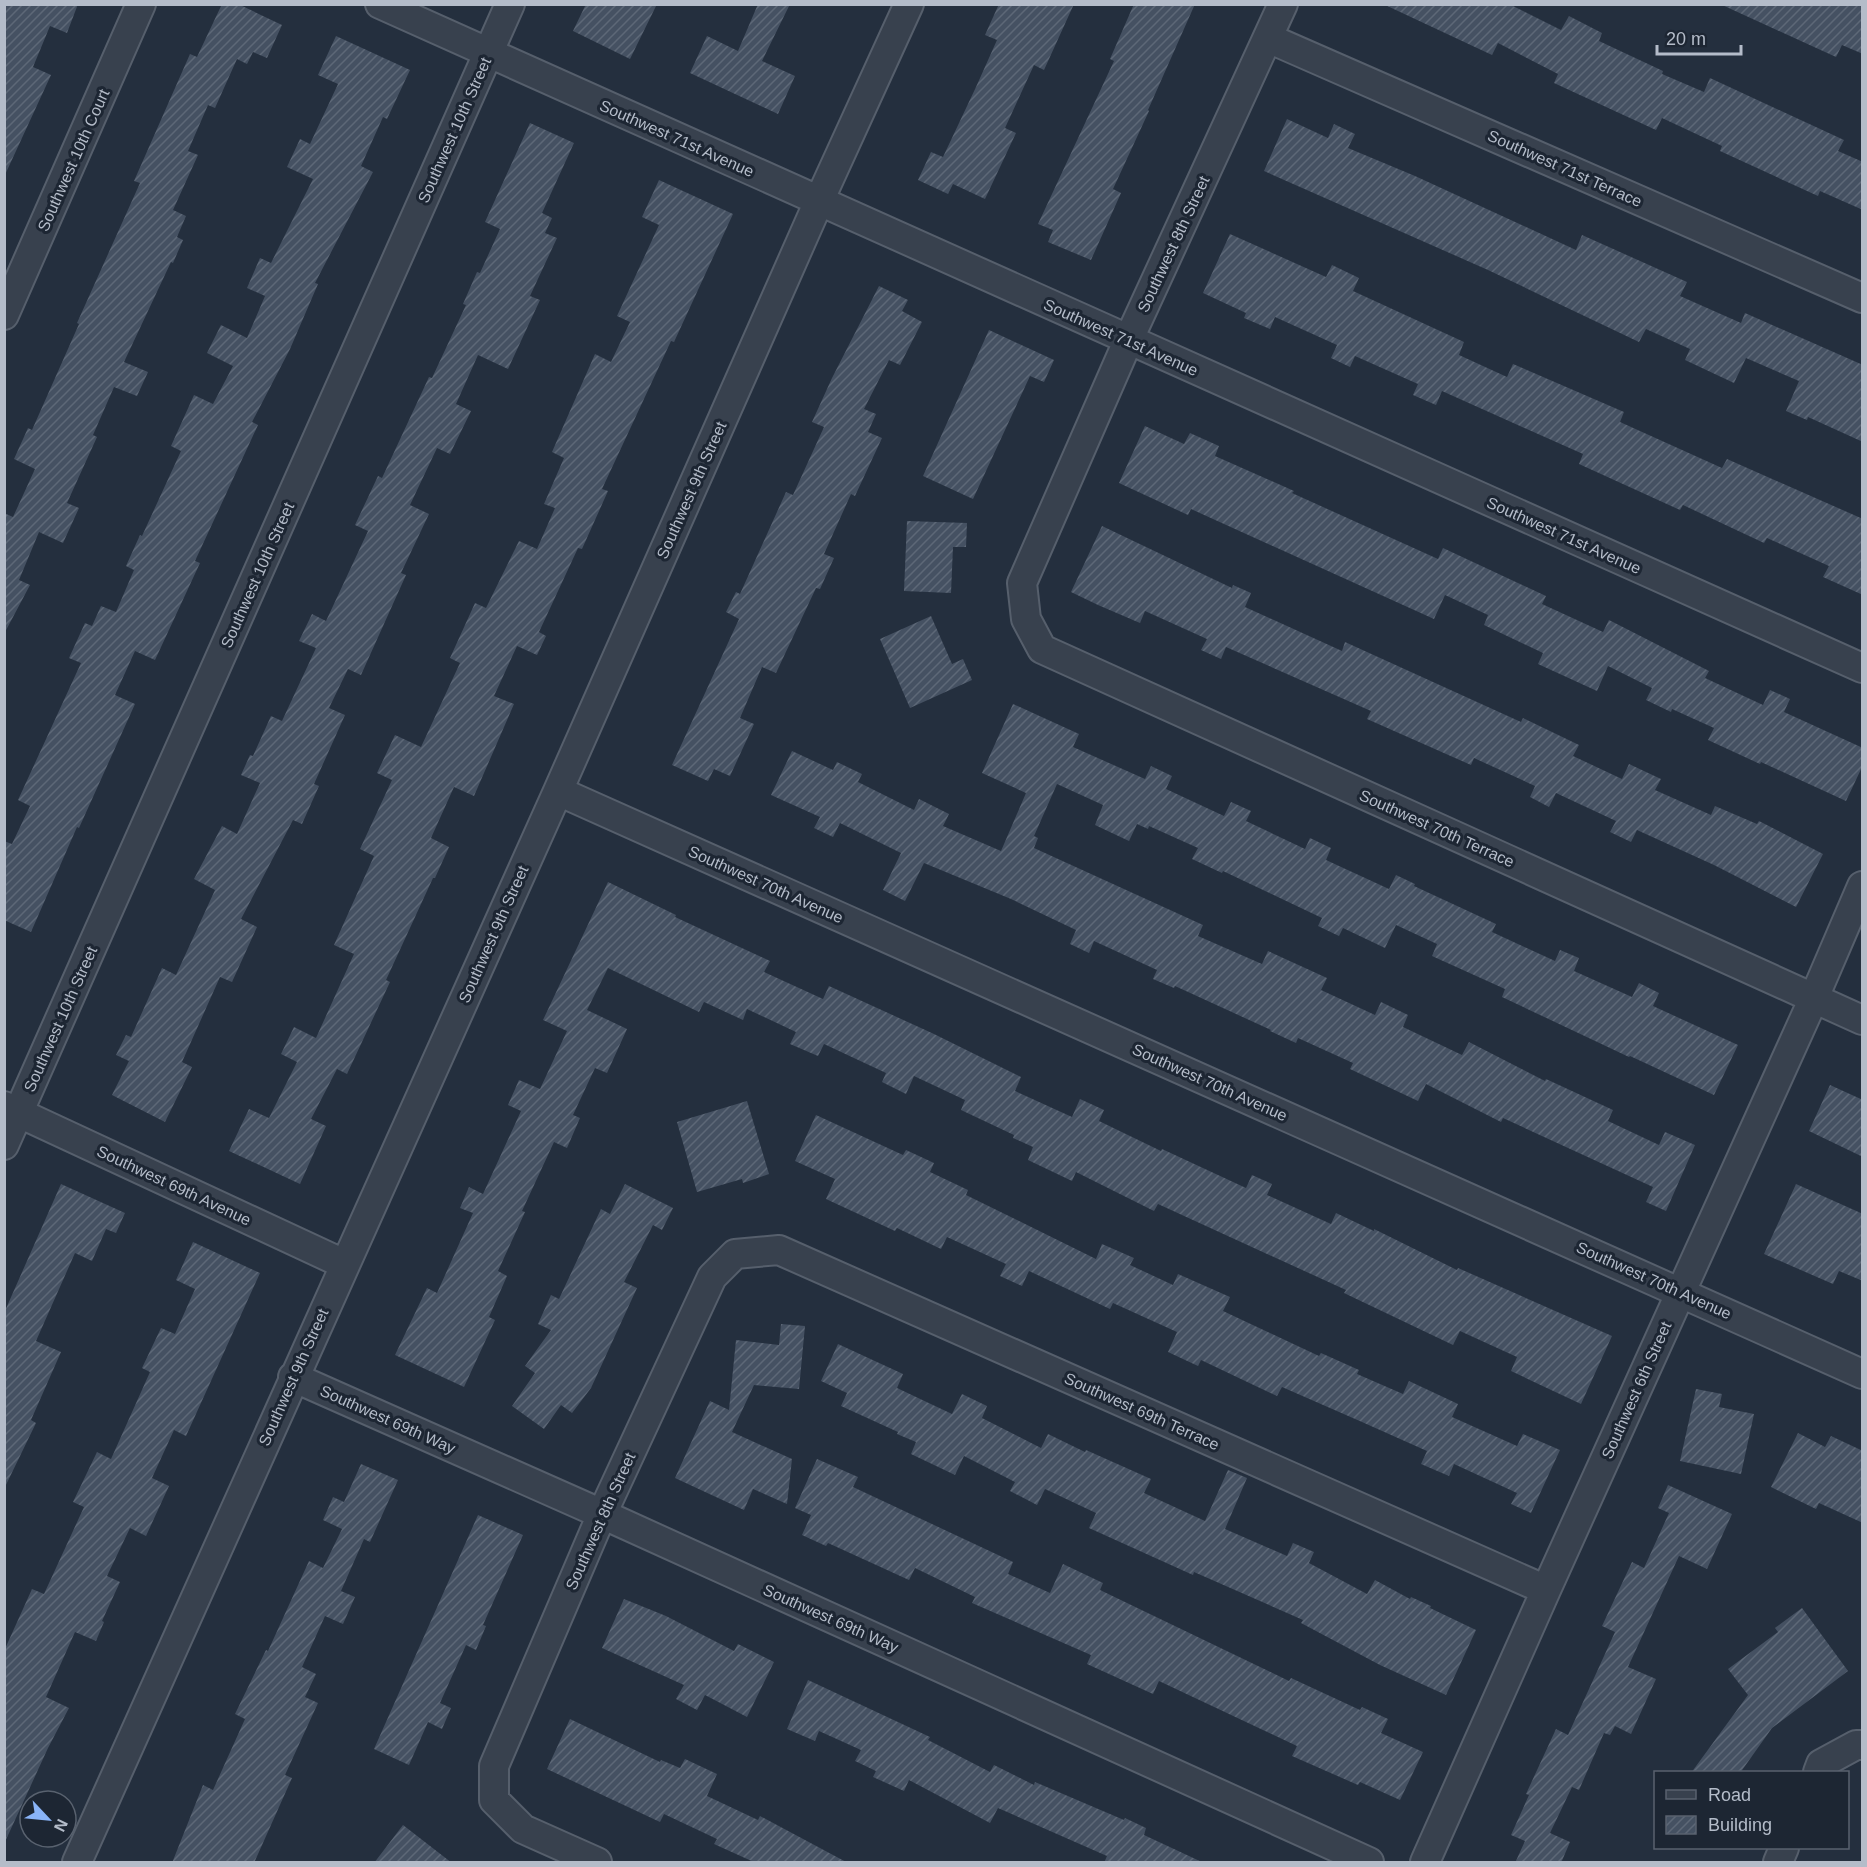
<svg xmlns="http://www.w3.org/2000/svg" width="1867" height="1867" viewBox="0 0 1867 1867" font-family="Helvetica,sans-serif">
<defs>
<pattern id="building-hatch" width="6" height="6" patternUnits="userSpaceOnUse" patternTransform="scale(1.5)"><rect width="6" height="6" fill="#455162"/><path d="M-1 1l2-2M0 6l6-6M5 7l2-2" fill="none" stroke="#5d6877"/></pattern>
</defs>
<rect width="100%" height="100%" fill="#242f3e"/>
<!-- building -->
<path fill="url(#building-hatch)" d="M 4,4 L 78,4 L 67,33 L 50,26 L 33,67 L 51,75 L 4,177 Z
M 222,4 L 238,4 L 282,25 L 267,58 L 253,52 L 247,64 L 237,59 L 215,108 L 208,105 L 188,151 L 198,155 L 173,210 L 186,216 L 177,237 L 183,240 L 173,263 L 171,262 L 124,362 L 148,372 L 137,396 L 114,387 L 93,435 L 97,437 L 67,503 L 79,508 L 63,543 L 39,532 L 19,580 L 30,585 L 4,634 L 4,513 L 13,517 L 35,469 L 14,459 L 28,428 L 32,430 L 79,324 L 77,323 L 140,183 L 134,181 L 190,54 L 197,57 Z
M 586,4 L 657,4 L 630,59 L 573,31 Z
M 758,4 L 790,4 L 762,61 L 795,76 L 778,114 L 690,73 L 707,36 L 738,51 Z
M 999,4 L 1074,4 L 1044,70 L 1034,65 L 1005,128 L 1016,133 L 985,199 L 953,184 L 948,194 L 918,180 L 931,152 L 943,157 L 976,87 L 997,40 L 985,35 Z
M 1134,4 L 1195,4 L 1148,110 L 1149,111 L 1113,189 L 1121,193 L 1091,260 L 1048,242 L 1053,230 L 1038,224 L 1114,61 L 1110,59 Z
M 1383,4 L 1509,4 L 1561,30 L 1569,16 L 1602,33 L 1599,41 L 1663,71 L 1662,74 L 1704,92 L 1710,78 L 1844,140 L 1838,151 L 1863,162 L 1863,210 L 1820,191 L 1818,196 L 1720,151 L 1722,146 L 1662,118 L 1656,130 L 1554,83 L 1558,74 L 1498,43 L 1492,55 Z
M 1720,4 L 1863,4 L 1863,54 L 1842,45 L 1836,57 Z
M 336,36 L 410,70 L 387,119 L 383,117 L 361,166 L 373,172 L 315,283 L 318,284 L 290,349 L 252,422 L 258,425 L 195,561 L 200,563 L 155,660 L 135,651 L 115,695 L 135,704 L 79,828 L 77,827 L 31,932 L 4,920 L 4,841 L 12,844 L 30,806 L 18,800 L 81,663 L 69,658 L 85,623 L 92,626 L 101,606 L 116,612 L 134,570 L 126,566 L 140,535 L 142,536 L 181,451 L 171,446 L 194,395 L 213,404 L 233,366 L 207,353 L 221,325 L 247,338 L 265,296 L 247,288 L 260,258 L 271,263 L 313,179 L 287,167 L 300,139 L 310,144 L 338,84 L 318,75 Z
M 1287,119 L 1328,138 L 1334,124 L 1355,134 L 1348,148 L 1415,176 L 1576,250 L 1582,235 L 1687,282 L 1680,296 L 1741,323 L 1745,313 L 1863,365 L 1863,442 L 1808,417 L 1807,420 L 1786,411 L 1799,381 L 1746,358 L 1734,383 L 1685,360 L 1690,349 L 1646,329 L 1639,342 L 1488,270 L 1264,171 Z
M 530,123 L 574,143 L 542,213 L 552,218 L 545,233 L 557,238 L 530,296 L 540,300 L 508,369 L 478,355 L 456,404 L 471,411 L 450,454 L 437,448 L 410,505 L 429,514 L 401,573 L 406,575 L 361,675 L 348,669 L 329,708 L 345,715 L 314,784 L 319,786 L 302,824 L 293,820 L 241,919 L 257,927 L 232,982 L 220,977 L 182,1062 L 192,1067 L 165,1122 L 112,1095 L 129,1061 L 116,1055 L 126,1035 L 131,1037 L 162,968 L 176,975 L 215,890 L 194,879 L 222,826 L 237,834 L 260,783 L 241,775 L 250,755 L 253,756 L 271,716 L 282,721 L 316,648 L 299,641 L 312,614 L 326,621 L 368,531 L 355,525 L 378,476 L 382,478 L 429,377 L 432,378 L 466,305 L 463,304 L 477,272 L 480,273 L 500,229 L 485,222 Z
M 659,180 L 733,214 L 674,342 L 671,341 L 602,489 L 608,491 L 582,549 L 578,548 L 539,632 L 546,636 L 537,655 L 517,646 L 494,696 L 514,704 L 474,796 L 454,787 L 431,838 L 449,847 L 435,878 L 433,878 L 386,980 L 390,982 L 347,1074 L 337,1069 L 311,1119 L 326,1126 L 300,1184 L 229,1151 L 249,1109 L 269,1118 L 297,1062 L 281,1054 L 294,1027 L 316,1038 L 354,954 L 334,945 L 374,856 L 360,849 L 392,780 L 377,773 L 395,735 L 421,747 L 460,663 L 450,658 L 475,603 L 486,608 L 519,541 L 537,549 L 555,508 L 544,504 L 564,458 L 552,452 L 595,354 L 611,362 L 630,322 L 617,316 L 659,225 L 642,217 Z
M 1230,234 L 1326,277 L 1332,265 L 1359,278 L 1353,291 L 1464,342 L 1459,355 L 1507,377 L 1513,364 L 1624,412 L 1620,422 L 1722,468 L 1727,459 L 1863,519 L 1863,595 L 1823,577 L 1829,566 L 1767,538 L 1764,543 L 1683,505 L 1680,510 L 1579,464 L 1583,454 L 1520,426 L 1442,391 L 1436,405 L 1413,395 L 1418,384 L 1355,356 L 1350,367 L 1331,358 L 1337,345 L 1275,317 L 1270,329 L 1244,318 L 1246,313 L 1203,293 Z
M 879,286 L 908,300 L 902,311 L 922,322 L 900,365 L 889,360 L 864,409 L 876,414 L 868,432 L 882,438 L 855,496 L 851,494 L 824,554 L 834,558 L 820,589 L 816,588 L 776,673 L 762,667 L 740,718 L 754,724 L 730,776 L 714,769 L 708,781 L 672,765 L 739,619 L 726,612 L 736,592 L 740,594 L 786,492 L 793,495 L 824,427 L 812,422 L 832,378 Z
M 989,330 L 1054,360 L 1044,382 L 1030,376 L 973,499 L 923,476 Z
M 1145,426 L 1184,444 L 1190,433 L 1219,446 L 1215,456 L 1294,491 L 1292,493 L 1438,559 L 1443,548 L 1546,596 L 1542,604 L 1603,632 L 1609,620 L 1709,671 L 1705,678 L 1763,705 L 1770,690 L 1790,699 L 1784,712 L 1863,748 L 1863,765 L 1846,801 L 1761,762 L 1760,764 L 1708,740 L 1714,728 L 1672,709 L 1671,712 L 1646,700 L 1652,688 L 1608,666 L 1597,691 L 1538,664 L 1543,653 L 1484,625 L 1488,615 L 1445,595 L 1434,619 L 1191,509 L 1188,515 L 1119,483 Z
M 907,521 L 967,523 L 966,547 L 953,547 L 951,593 L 904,591 Z
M 1102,526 L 1232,588 L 1233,585 L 1251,593 L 1245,607 L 1342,651 L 1345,642 L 1521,722 L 1523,718 L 1579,745 L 1573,756 L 1622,779 L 1629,764 L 1661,779 L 1655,790 L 1711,815 L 1715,806 L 1757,824 L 1759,821 L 1823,854 L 1796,907 L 1714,865 L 1637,830 L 1631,842 L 1610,832 L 1616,821 L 1556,793 L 1549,807 L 1530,797 L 1535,786 L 1474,758 L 1471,765 L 1367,719 L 1371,711 L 1226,647 L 1221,659 L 1201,650 L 1207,639 L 1145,611 L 1140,623 L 1098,605 L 1071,592 Z
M 931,616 L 952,664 L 963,659 L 972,680 L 910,708 L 880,639 Z
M 1013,704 L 1079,734 L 1073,747 L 1145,779 L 1151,766 L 1172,776 L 1166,789 L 1224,816 L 1231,802 L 1251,811 L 1246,821 L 1305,849 L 1310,838 L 1331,848 L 1326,860 L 1389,889 L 1396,875 L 1415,884 L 1414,886 L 1496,924 L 1492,932 L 1555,961 L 1560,950 L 1579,958 L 1574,971 L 1632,997 L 1639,983 L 1659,993 L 1653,1006 L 1738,1045 L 1714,1095 L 1630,1056 L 1629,1057 L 1502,997 L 1505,989 L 1432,956 L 1437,944 L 1396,925 L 1385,948 L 1343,928 L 1339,936 L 1318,926 L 1322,918 L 1223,871 L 1222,873 L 1192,859 L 1198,848 L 1149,826 L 1148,829 L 1137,824 L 1129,841 L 1095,825 L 1103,805 L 1057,784 L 1034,836 L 1038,838 L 1034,848 L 1203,925 L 1198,936 L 1262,964 L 1268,951 L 1327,978 L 1321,990 L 1375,1015 L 1381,1002 L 1408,1015 L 1403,1027 L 1462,1055 L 1469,1042 L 1545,1081 L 1546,1079 L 1613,1110 L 1608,1121 L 1659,1145 L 1665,1132 L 1695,1145 L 1666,1211 L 1646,1202 L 1653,1187 L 1503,1118 L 1501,1122 L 1426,1084 L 1418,1101 L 1350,1069 L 1353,1063 L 1298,1038 L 1296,1043 L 1270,1031 L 1271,1030 L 1175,986 L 1174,988 L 1153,979 L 1157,970 L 1094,941 L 1089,953 L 1070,944 L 1076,930 L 1011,899 L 924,863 L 905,901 L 883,890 L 901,853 L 840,823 L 833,837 L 814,828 L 820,817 L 771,795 L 792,751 L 833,770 L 837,762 L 862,774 L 858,782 L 914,810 L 919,799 L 949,814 L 943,826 L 1001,851 L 1026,793 L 982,773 Z
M 608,882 L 676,915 L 675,917 L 770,961 L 764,972 L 823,999 L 829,986 L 934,1034 L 1021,1077 L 1015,1091 L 1072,1117 L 1080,1099 L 1104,1110 L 1099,1121 L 1161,1151 L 1162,1149 L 1246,1188 L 1252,1175 L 1272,1184 L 1267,1195 L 1331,1224 L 1336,1213 L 1374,1231 L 1374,1229 L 1457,1270 L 1458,1268 L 1612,1336 L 1581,1404 L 1511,1371 L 1517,1357 L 1460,1331 L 1453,1345 L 1344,1293 L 1346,1290 L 1158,1204 L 1154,1211 L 1076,1172 L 1072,1181 L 1028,1160 L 1033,1147 L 1013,1138 L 1014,1135 L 961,1110 L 965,1100 L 914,1076 L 906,1094 L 882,1082 L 886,1073 L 824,1044 L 818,1056 L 790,1044 L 796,1032 L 747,1009 L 743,1020 L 704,1002 L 699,1012 L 608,968 L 587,1010 L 627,1029 L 607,1073 L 595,1068 L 573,1115 L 580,1118 L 567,1148 L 554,1142 L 522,1211 L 525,1212 L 498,1271 L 507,1276 L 489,1317 L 495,1320 L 464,1387 L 395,1355 L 427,1288 L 437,1293 L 473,1213 L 460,1208 L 469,1187 L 483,1194 L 521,1111 L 508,1105 L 519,1080 L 540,1089 L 567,1031 L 543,1020 Z
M 1830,1085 L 1863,1100 L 1863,1157 L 1809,1131 Z
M 747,1101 L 769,1174 L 743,1183 L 742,1179 L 697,1192 L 677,1122 Z
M 816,1115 L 903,1155 L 906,1150 L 934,1163 L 930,1172 L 968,1190 L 966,1195 L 1096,1259 L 1102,1244 L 1134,1258 L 1130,1265 L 1173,1285 L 1178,1274 L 1230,1297 L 1223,1311 L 1319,1356 L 1321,1353 L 1359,1370 L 1357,1374 L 1403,1394 L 1409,1381 L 1458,1404 L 1452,1417 L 1517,1446 L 1523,1434 L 1560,1450 L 1531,1513 L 1511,1504 L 1517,1493 L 1454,1464 L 1449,1476 L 1421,1464 L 1427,1451 L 1362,1422 L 1282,1387 L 1277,1396 L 1201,1360 L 1198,1366 L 1168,1352 L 1177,1332 L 1113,1303 L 1110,1309 L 1029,1271 L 1022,1286 L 1000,1276 L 1006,1264 L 947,1237 L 941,1249 L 897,1228 L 895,1231 L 826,1199 L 835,1179 L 795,1161 Z
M 61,1184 L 125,1213 L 116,1233 L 106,1229 L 92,1261 L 75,1253 L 36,1341 L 61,1352 L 31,1420 L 36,1423 L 4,1489 L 4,1313 Z
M 625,1184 L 673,1208 L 662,1230 L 653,1225 L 624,1282 L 637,1288 L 591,1388 L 572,1413 L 561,1405 L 544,1429 L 512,1406 L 535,1373 L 525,1366 L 551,1330 L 538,1324 L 551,1295 L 559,1299 L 601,1209 L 610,1214 Z
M 1796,1184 L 1863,1214 L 1863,1281 L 1839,1271 L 1833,1284 L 1764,1254 Z
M 193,1242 L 260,1273 L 186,1436 L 174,1430 L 152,1478 L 169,1486 L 146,1536 L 130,1528 L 107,1576 L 120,1582 L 102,1621 L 104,1622 L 96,1641 L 75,1632 L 46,1697 L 69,1708 L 48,1748 L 4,1844 L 4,1651 L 32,1589 L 44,1594 L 84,1507 L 73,1502 L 97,1452 L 111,1459 L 150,1372 L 142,1368 L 161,1328 L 175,1334 L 195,1289 L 176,1280 Z
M 781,1324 L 805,1326 L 799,1389 L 754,1385 L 732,1432 L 792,1459 L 787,1504 L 753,1489 L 744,1510 L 675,1478 L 710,1401 L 729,1410 L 736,1340 L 779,1345 Z
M 838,1344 L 903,1374 L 897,1388 L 952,1414 L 962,1394 L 987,1406 L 982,1418 L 1041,1448 L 1048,1434 L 1085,1452 L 1086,1450 L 1151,1479 L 1144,1493 L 1205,1521 L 1228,1470 L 1247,1478 L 1225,1529 L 1287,1556 L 1293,1543 L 1314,1552 L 1309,1563 L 1367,1594 L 1375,1580 L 1410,1599 L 1411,1597 L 1431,1606 L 1430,1608 L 1476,1630 L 1446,1695 L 1380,1665 L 1301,1623 L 1303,1620 L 1194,1572 L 1193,1575 L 1089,1528 L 1096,1513 L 1045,1489 L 1037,1505 L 1010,1491 L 1015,1482 L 964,1456 L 955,1475 L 911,1454 L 916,1442 L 897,1434 L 898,1432 L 841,1406 L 847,1393 L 821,1381 Z
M 1696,1389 L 1722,1394 L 1719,1407 L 1754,1414 L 1741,1474 L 1680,1461 Z
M 1798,1433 L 1825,1447 L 1831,1436 L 1863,1451 L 1863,1523 L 1819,1503 L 1816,1509 L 1771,1487 Z
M 817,1459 L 858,1477 L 853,1487 L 1013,1562 L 1008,1574 L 1050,1593 L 1063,1564 L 1103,1583 L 1100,1590 L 1289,1681 L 1291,1678 L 1360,1710 L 1362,1707 L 1388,1719 L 1381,1733 L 1423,1752 L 1400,1800 L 1360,1782 L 1358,1785 L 1292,1756 L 1297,1746 L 1159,1681 L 1153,1694 L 1087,1664 L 1091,1655 L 972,1603 L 975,1597 L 915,1568 L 909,1580 L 828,1543 L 826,1546 L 802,1535 L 811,1515 L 795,1508 Z
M 361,1464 L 398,1480 L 370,1542 L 364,1539 L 341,1591 L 355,1597 L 343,1624 L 325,1616 L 302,1667 L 316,1674 L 305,1697 L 318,1703 L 285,1775 L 292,1778 L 254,1863 L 172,1863 L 203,1785 L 213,1790 L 245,1719 L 235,1714 L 266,1650 L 268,1651 L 309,1561 L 323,1568 L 342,1529 L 323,1520 L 333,1497 L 344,1502 Z
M 1668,1485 L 1732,1514 L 1707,1569 L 1679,1556 L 1628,1667 L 1656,1679 L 1631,1734 L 1615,1726 L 1610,1735 L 1604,1733 L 1579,1790 L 1572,1787 L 1550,1833 L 1570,1842 L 1561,1863 L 1515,1863 L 1525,1841 L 1511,1835 L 1529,1795 L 1526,1794 L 1556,1729 L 1568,1735 L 1615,1632 L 1602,1626 L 1632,1562 L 1644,1568 L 1669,1513 L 1658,1508 Z
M 478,1515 L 523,1535 L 483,1625 L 486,1626 L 476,1650 L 466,1645 L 440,1703 L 451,1708 L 442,1729 L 428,1722 L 409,1765 L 374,1749 Z
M 624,1599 L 666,1616 L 734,1651 L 738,1644 L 774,1662 L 747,1717 L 705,1695 L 697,1710 L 676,1699 L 684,1685 L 602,1648 Z
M 1802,1608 L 1848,1671 L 1772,1728 L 1740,1773 L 1691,1773 L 1748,1695 L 1728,1669 L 1778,1632 L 1775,1628 Z
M 808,1680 L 930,1737 L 928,1740 L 990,1772 L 994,1765 L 1034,1785 L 1035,1782 L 1124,1820 L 1125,1818 L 1146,1828 L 1144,1835 L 1204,1863 L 1104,1863 L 1107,1856 L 998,1808 L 990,1823 L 909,1780 L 904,1791 L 873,1777 L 876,1771 L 855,1761 L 861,1750 L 819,1731 L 815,1741 L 787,1729 Z
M 570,1719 L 660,1762 L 661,1760 L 680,1768 L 685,1759 L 717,1774 L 707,1796 L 758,1820 L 760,1816 L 848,1863 L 756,1863 L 714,1844 L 717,1839 L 664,1814 L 660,1822 L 547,1769 Z
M 403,1825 L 452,1863 L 374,1863 Z"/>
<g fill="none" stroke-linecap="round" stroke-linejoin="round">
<!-- minor casing -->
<g stroke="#565f6c" stroke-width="32">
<path id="minor" d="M 380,4 L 1862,668
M 1283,4 L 1128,341 L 1022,583 L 1026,619 L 1042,649 L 1862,1020
M 1268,38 L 1862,298
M 4,315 L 141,4
M 558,791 L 1862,1374
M 4,1106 L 344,1264
M 4,1145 L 510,4
M 293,1377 L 602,1514 L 1369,1862
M 1818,1772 L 1821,1764 L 1856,1745 L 1862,1745
M 77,1862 L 558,791 L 819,201 L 909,4
M 597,1862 L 523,1829 L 494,1800 L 494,1766 L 602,1514 L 712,1277 L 735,1254 L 779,1250 L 1546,1590
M 1425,1862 L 1546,1590 L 1813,1000 L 1862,886
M 1778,1862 L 1784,1848"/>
</g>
<!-- minor -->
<use href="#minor" stroke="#38414e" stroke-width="28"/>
</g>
<g text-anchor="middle" stroke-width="6" stroke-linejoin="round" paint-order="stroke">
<!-- street labels -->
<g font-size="16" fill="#b4bcc9" stroke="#1d2633">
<text transform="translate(454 130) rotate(-66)" y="6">Southwest 10th Street</text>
<text transform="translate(677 138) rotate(24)" y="6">Southwest 71st Avenue</text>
<text transform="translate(73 160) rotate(-66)" y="6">Southwest 10th Court</text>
<text transform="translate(1565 168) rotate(24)" y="6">Southwest 71st Terrace</text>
<text transform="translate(1173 244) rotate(-65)" y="6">Southwest 8th Street</text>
<text transform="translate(1121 337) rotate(24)" y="6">Southwest 71st Avenue</text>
<text transform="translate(691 490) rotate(-66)" y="6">Southwest 9th Street</text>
<text transform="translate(1564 535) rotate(24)" y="6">Southwest 71st Avenue</text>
<text transform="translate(257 575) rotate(-66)" y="6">Southwest 10th Street</text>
<text transform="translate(1437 828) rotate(24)" y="6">Southwest 70th Terrace</text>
<text transform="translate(766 884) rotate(24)" y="6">Southwest 70th Avenue</text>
<text transform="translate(493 934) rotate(-66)" y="6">Southwest 9th Street</text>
<text transform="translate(60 1019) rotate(-66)" y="6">Southwest 10th Street</text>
<text transform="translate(1210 1082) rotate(24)" y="6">Southwest 70th Avenue</text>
<text transform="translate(174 1185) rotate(25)" y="6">Southwest 69th Avenue</text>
<text transform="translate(1654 1280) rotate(24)" y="6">Southwest 70th Avenue</text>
<text transform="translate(293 1377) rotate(-66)" y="6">Southwest 9th Street</text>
<text transform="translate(1636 1390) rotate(-66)" y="6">Southwest 6th Street</text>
<text transform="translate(1142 1411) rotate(24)" y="6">Southwest 69th Terrace</text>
<text transform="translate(388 1419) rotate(24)" y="6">Southwest 69th Way</text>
<text transform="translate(600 1521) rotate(-66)" y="6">Southwest 8th Street</text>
<text transform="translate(831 1618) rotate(24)" y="6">Southwest 69th Way</text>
</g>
</g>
<!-- border -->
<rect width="1867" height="1867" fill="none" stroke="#b4bcc9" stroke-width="12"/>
<!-- legend -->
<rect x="1654" y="1771" width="195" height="78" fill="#1d2633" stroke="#59626f" stroke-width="1.5"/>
<rect x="1666" y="1790" width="30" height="9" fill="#38414e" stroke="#59626f" stroke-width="1.5"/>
<text x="1708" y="1801" font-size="18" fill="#b4bcc9">Road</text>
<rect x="1666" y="1816" width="30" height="18" fill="url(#building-hatch)" stroke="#59626f" stroke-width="1.5"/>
<text x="1708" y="1831" font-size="18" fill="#b4bcc9">Building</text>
<!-- north arrow -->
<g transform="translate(48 1819) rotate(116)"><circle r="28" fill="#1d2633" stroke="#59626f" stroke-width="1.5"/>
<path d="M0-4.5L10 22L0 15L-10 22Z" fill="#8ab4f8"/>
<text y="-9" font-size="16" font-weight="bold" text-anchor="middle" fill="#b4bcc9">N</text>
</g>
<!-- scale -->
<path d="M1657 45v9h84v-9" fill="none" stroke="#b4bcc9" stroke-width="3"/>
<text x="1666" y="45" font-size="18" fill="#b4bcc9" stroke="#1d2633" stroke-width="4.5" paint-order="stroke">20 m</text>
</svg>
